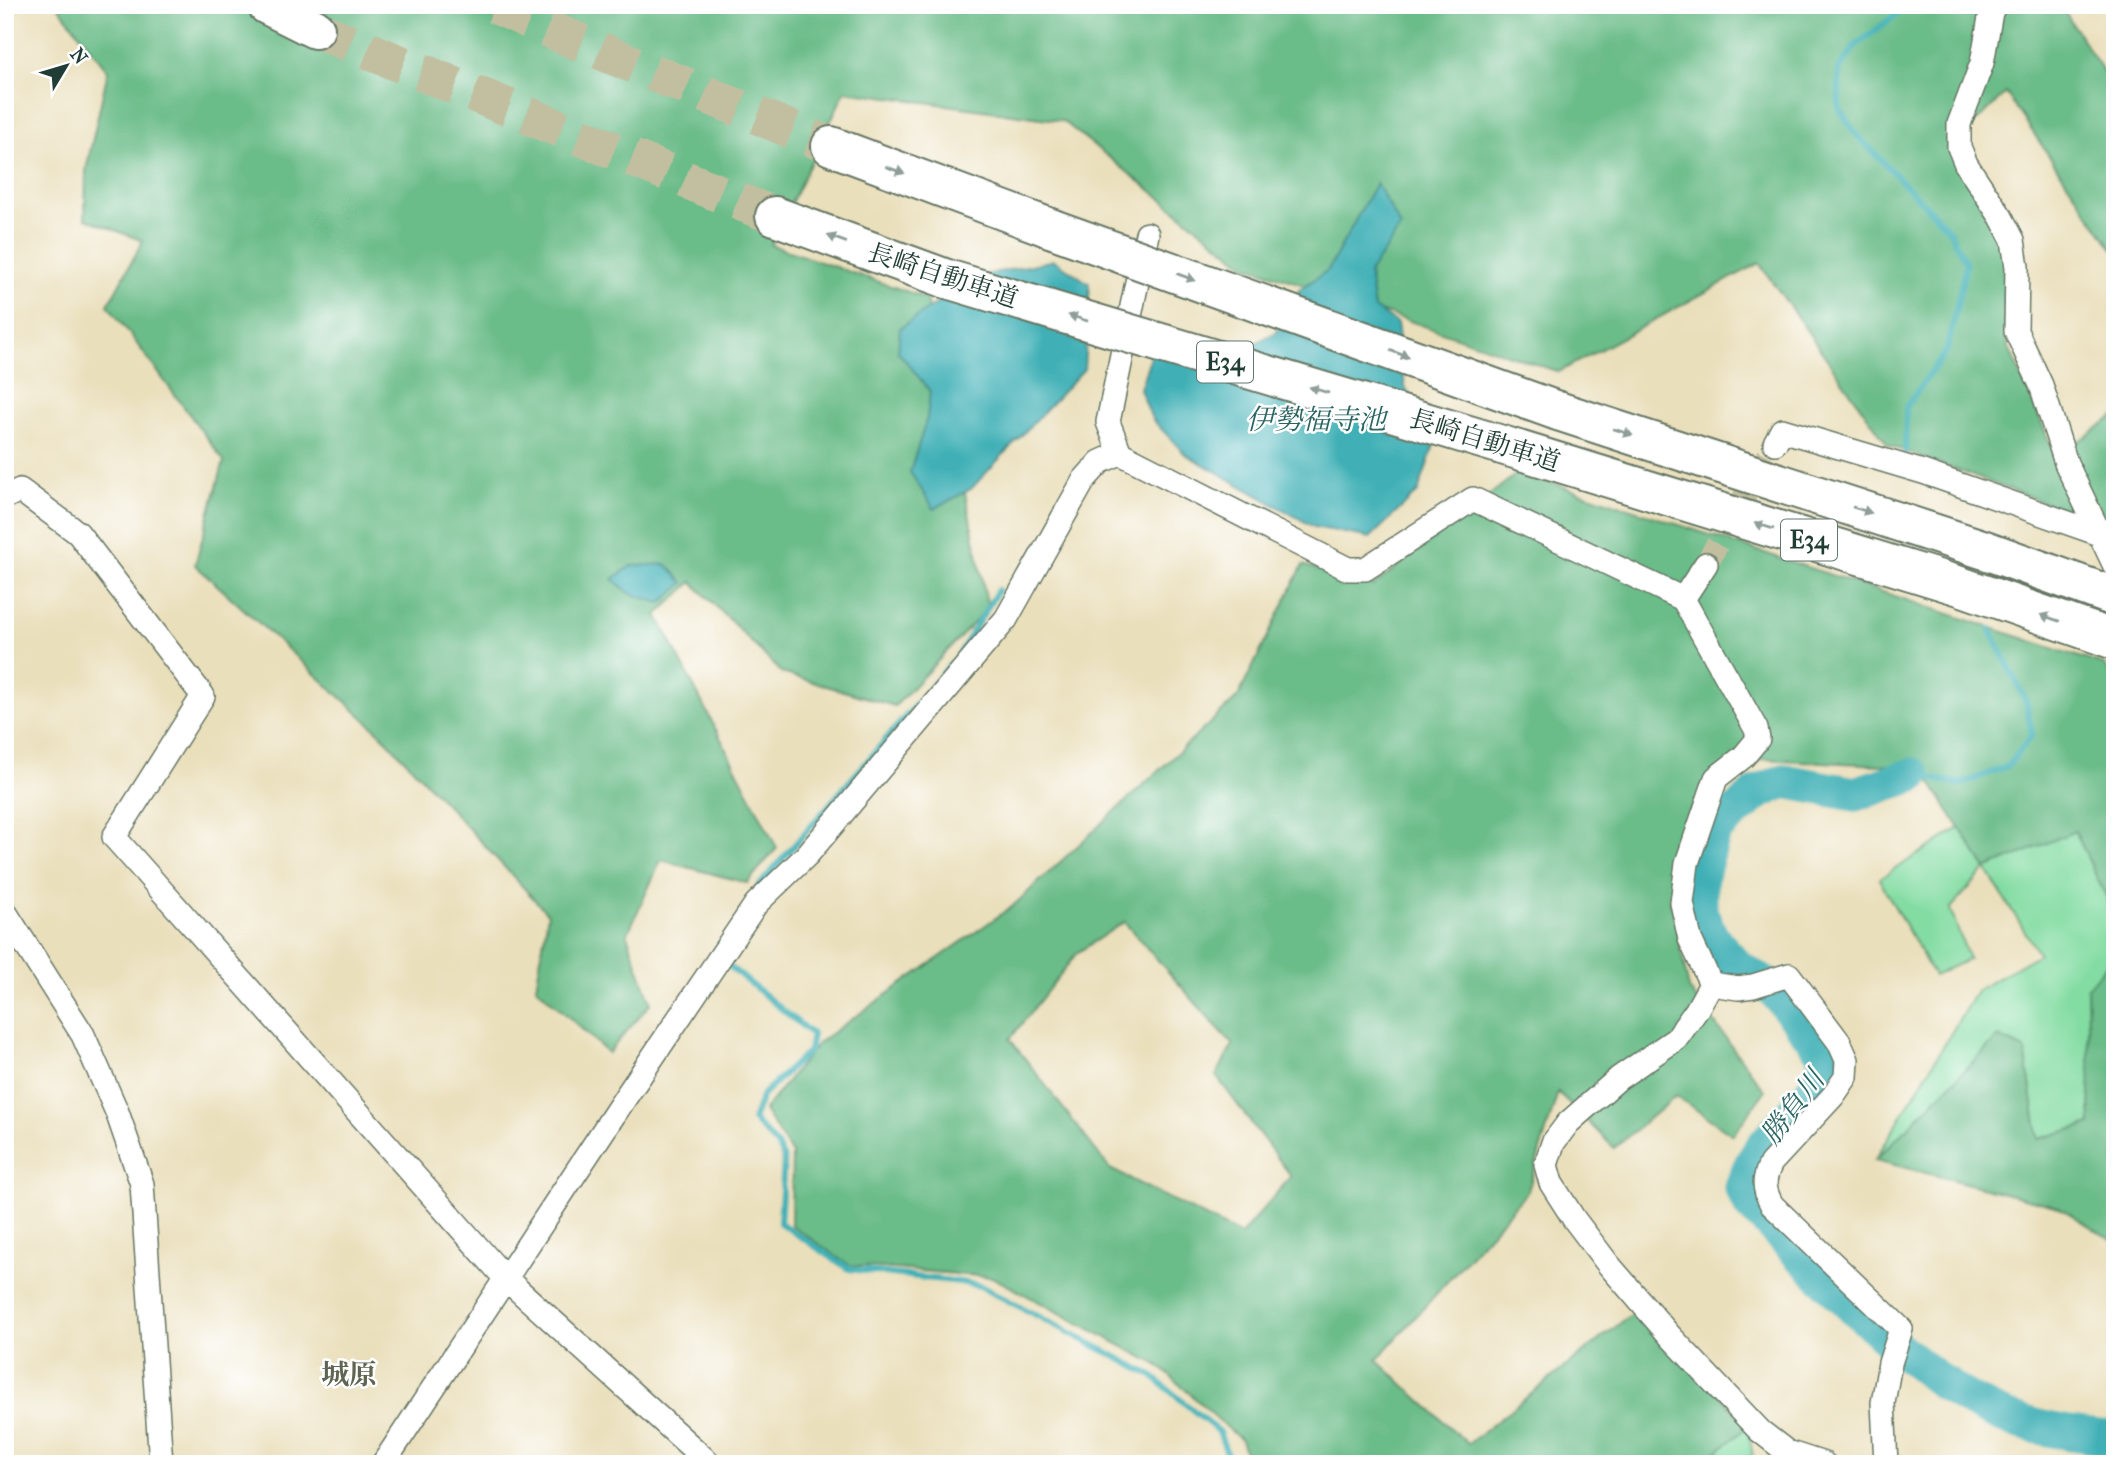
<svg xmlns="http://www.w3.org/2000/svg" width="2120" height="1469" viewBox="0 0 2120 1469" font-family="'IM FELL French Canon','Noto Serif JP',serif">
<rect width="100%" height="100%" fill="#fff"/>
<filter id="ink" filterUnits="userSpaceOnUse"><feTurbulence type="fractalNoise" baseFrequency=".0143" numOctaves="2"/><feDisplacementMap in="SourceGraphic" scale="14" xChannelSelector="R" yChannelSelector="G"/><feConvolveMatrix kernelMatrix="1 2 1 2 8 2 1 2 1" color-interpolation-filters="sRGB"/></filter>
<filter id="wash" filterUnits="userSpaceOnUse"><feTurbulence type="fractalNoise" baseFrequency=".00686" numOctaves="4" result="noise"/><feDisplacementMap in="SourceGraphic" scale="28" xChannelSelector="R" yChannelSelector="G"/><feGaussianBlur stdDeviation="1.57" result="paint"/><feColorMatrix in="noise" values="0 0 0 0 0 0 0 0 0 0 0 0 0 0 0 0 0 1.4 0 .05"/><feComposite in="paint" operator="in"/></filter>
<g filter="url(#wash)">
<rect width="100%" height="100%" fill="#eadfbb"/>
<!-- green -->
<path fill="#83dca2" stroke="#518c6b" stroke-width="2" d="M 1960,828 L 1986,869 L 2075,830 L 2115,916 L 2115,954 L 2087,988 L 2091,1124 L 2038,1140 L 2025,1049 L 1998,1038 L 1875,1160 L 1977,990 L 2039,954 L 1986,869 L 1950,909 L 1969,959 L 1934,976 L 1879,879 Z
M 1748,1426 L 1754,1464 L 1702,1464 Z"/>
<!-- forest -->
<path fill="#6abc88" stroke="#447c5e" stroke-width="2" fill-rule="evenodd" d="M 57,5 L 227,5 L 238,11 L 239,5 L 2060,5 L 2115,89 L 2115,252 L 2006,93 L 1957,140 L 2004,233 L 2006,341 L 2056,457 L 2115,416 L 2115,528 L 1888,445 L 1759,263 L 1559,372 L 1245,265 L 1063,121 L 845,91 L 771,245 L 926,298 L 988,608 L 895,706 L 782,673 L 692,582 L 657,615 L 777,848 L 747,883 L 661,860 L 627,935 L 651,1003 L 608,1053 L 536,987 L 548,914 L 379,732 L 195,565 L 224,461 L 108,305 L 143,241 L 85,218 L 86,170 L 108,71 Z
M 1519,472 L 2104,665 L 2115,680 L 2115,916 L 2075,831 L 1986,869 L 1921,767 L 1762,759 L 1690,814 L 1670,898 L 1689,989 L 1765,1091 L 1733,1135 L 1676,1096 L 1614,1148 L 1558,1092 L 1528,1191 L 1377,1360 L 1468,1444 L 1638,1309 L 1748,1426 L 1702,1464 L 1249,1464 L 1241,1440 L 1158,1365 L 992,1277 L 849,1265 L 791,1225 L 792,1154 L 764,1110 L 818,1043 L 1014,905 L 1238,697 L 1303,565 L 1373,586 ZM 1124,922 L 1233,1045 L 1216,1076 L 1291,1176 L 1241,1235 L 1110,1169 L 1010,1039 L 1077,953 Z
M 2115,954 L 2115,1242 L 2059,1207 L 1875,1160 L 1998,1037 L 2025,1049 L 2038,1139 L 2091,1124 L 2087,988 Z"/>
<!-- water -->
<path fill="#3fb0b6" stroke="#2f7675" stroke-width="2" d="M 1376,183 L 1401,227 L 1369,273 L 1374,308 L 1397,323 L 1405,387 L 1436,439 L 1418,492 L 1370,538 L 1314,527 L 1185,454 L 1152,419 L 1140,389 L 1151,355 L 1236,353 L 1277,332 L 1299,290 L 1328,270 Z
M 1054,260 L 1090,284 L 1084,369 L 971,489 L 934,509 L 910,472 L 927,418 L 930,391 L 898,352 L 900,328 L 976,277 Z
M 666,564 L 684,583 L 661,603 L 629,593 L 613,579 L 631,566 Z"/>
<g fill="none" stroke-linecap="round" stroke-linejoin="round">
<!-- stream -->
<path stroke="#3fb0b6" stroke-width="6" d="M 1905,452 L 1906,407 L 1947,350 L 1966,264 L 1949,230 L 1854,132 L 1839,108 L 1839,70 L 1855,46 L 1909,5
M 1913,775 L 1961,784 L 2008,766 L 2032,735 L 2026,701 L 1990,629
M 758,887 L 958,656 L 998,590
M 723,961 L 812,1034 L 809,1051 L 763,1094 L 753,1120 L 777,1145 L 784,1159 L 780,1223 L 849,1269 L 960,1282 L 980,1286 L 1151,1375 L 1219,1432 L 1231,1464"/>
<!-- river -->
<path stroke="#3fb0b6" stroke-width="35" d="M 1913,775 L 1855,794 L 1784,781 L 1759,792 L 1715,829 L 1700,881 L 1700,912 L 1713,940 L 1738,967 L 1773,989 L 1824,1053 L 1826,1070 C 1821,1078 1816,1086 1810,1093 C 1784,1126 1753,1146 1742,1188 L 1751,1205 C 1796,1251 1841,1297 1889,1340 C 1922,1368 1959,1398 2000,1415 C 2037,1430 2076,1434 2115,1439"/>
</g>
</g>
<g filter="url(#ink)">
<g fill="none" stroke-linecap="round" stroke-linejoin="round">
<!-- minor-tunnel -->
<path stroke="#c1bfa0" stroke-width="23" stroke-dasharray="23 11" stroke-linecap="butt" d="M 1706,564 L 1775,443"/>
<!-- motorway-tunnel -->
<path stroke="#c1bfa0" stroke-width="38" stroke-dasharray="38 19" stroke-linecap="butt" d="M 495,5 L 567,37 L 831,146
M 315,29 L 775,216"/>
<!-- minor casing -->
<g stroke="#667663" stroke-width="26">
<path id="minor" d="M 1995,5 L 1991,12 L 1982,63 L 1959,124 L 1959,147 L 1966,164 L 2001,217 L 2013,240 L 2017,267 L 2016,331 L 2041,385 L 2066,463 L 2115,566
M 1147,234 L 1108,422 L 1120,453 L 1348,569 L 1365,569 L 1473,499 L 1683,599 L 1756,729 L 1758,739 L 1743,757 L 1716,778 L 1687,863 L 1682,903 L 1690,939 L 1711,984
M 1775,443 L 1782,430 L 1923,472 L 2108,537
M 5,497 L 20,490 L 78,533 L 203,696 L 114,837 L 505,1278 L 710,1464
M 1683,599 L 1706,564
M 5,912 L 83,1035 L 117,1112 L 142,1184 L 161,1464
M 1711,984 L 1738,988 L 1753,986 L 1789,975 L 1839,1042 L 1847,1060 L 1846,1077 L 1833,1096 L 1771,1163 C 1763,1179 1763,1189 1772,1205 L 1901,1329 L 1890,1363 L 1883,1403 L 1886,1464
M 1711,984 L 1696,1011 L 1676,1039 L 1619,1078 L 1568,1123 L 1553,1143 L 1546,1165 L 1551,1183 L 1574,1219 L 1608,1264 L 1671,1337 L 1760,1431 L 1787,1452 L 1824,1464
M 383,1464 L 625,1098 L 756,904 L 807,855 L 1006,619 L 1084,480 L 1100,462 L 1120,453"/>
</g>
<!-- motorway casing -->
<g stroke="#667663" stroke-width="42">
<path id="motorway" d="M 267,5 L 315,29
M 831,146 L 1053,229
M 775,216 L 947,279
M 1558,411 L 1985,550 L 2115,597
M 1502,445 L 1960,586 L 2115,640"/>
</g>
<!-- minor -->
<use href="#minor" stroke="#fff" stroke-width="23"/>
<!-- motorway -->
<use href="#motorway" stroke="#fff" stroke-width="38"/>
<!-- motorway-bridge casing -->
<g stroke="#667663" stroke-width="42" stroke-linecap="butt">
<path id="motorway-bridge" d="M 1053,229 L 1558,411
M 947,279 L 1502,445"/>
</g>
<!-- motorway-bridge -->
<use href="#motorway-bridge" stroke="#fff" stroke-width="38"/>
</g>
<!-- one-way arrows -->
<defs><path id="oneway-solid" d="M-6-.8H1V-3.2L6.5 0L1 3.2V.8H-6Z" transform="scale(1.75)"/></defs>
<g fill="#8f9e9a">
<use href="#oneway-solid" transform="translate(895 170) rotate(21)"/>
<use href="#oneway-solid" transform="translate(837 239) rotate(-160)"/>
<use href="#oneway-solid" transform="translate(1186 277) rotate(20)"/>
<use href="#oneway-solid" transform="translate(1078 318) rotate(-163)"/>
<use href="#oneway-solid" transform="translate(1400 354) rotate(20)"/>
<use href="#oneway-solid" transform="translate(1319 390) rotate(-163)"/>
<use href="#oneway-solid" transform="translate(1623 432) rotate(18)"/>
<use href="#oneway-solid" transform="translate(1862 510) rotate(18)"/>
<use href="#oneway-solid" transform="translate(1764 526) rotate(-163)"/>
<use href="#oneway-solid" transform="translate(2050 618) rotate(-161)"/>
</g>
</g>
<g text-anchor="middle" stroke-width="5" stroke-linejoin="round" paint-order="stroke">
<!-- shield labels -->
<g fill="#fff" stroke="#627771" stroke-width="2">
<rect x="1197" y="341.5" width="56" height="41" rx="5"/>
<rect x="1781" y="519.5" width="56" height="41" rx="5"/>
</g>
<g font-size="24" font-weight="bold" fill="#1f3d34">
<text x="1225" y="370">E34</text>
<text x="1809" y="548">E34</text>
</g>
<!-- street labels -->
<g font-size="26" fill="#1f3d34" stroke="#fff">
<text transform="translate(943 275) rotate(18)" y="9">長崎自動車道</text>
<text transform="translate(1485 440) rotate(17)" y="9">長崎自動車道</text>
</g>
<!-- water labels -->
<g font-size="28" font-style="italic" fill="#2a6562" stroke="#fff">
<text x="1316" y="429">伊勢福寺池</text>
<text transform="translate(1792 1107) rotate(-53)" y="10">勝負川</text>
</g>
<!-- neighbourhood labels -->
<g font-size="28" font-weight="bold" fill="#5e6552" stroke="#fff">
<text x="349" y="1384">城原</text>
</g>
</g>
<!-- margin -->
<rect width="2120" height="1469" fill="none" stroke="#fff" stroke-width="28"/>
<!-- north arrow -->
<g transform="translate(66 66) rotate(52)" stroke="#ffffff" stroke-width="5" paint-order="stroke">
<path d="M0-5L12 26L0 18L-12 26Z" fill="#1f3d34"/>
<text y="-10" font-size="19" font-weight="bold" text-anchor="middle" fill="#1f3d34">N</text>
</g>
</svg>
